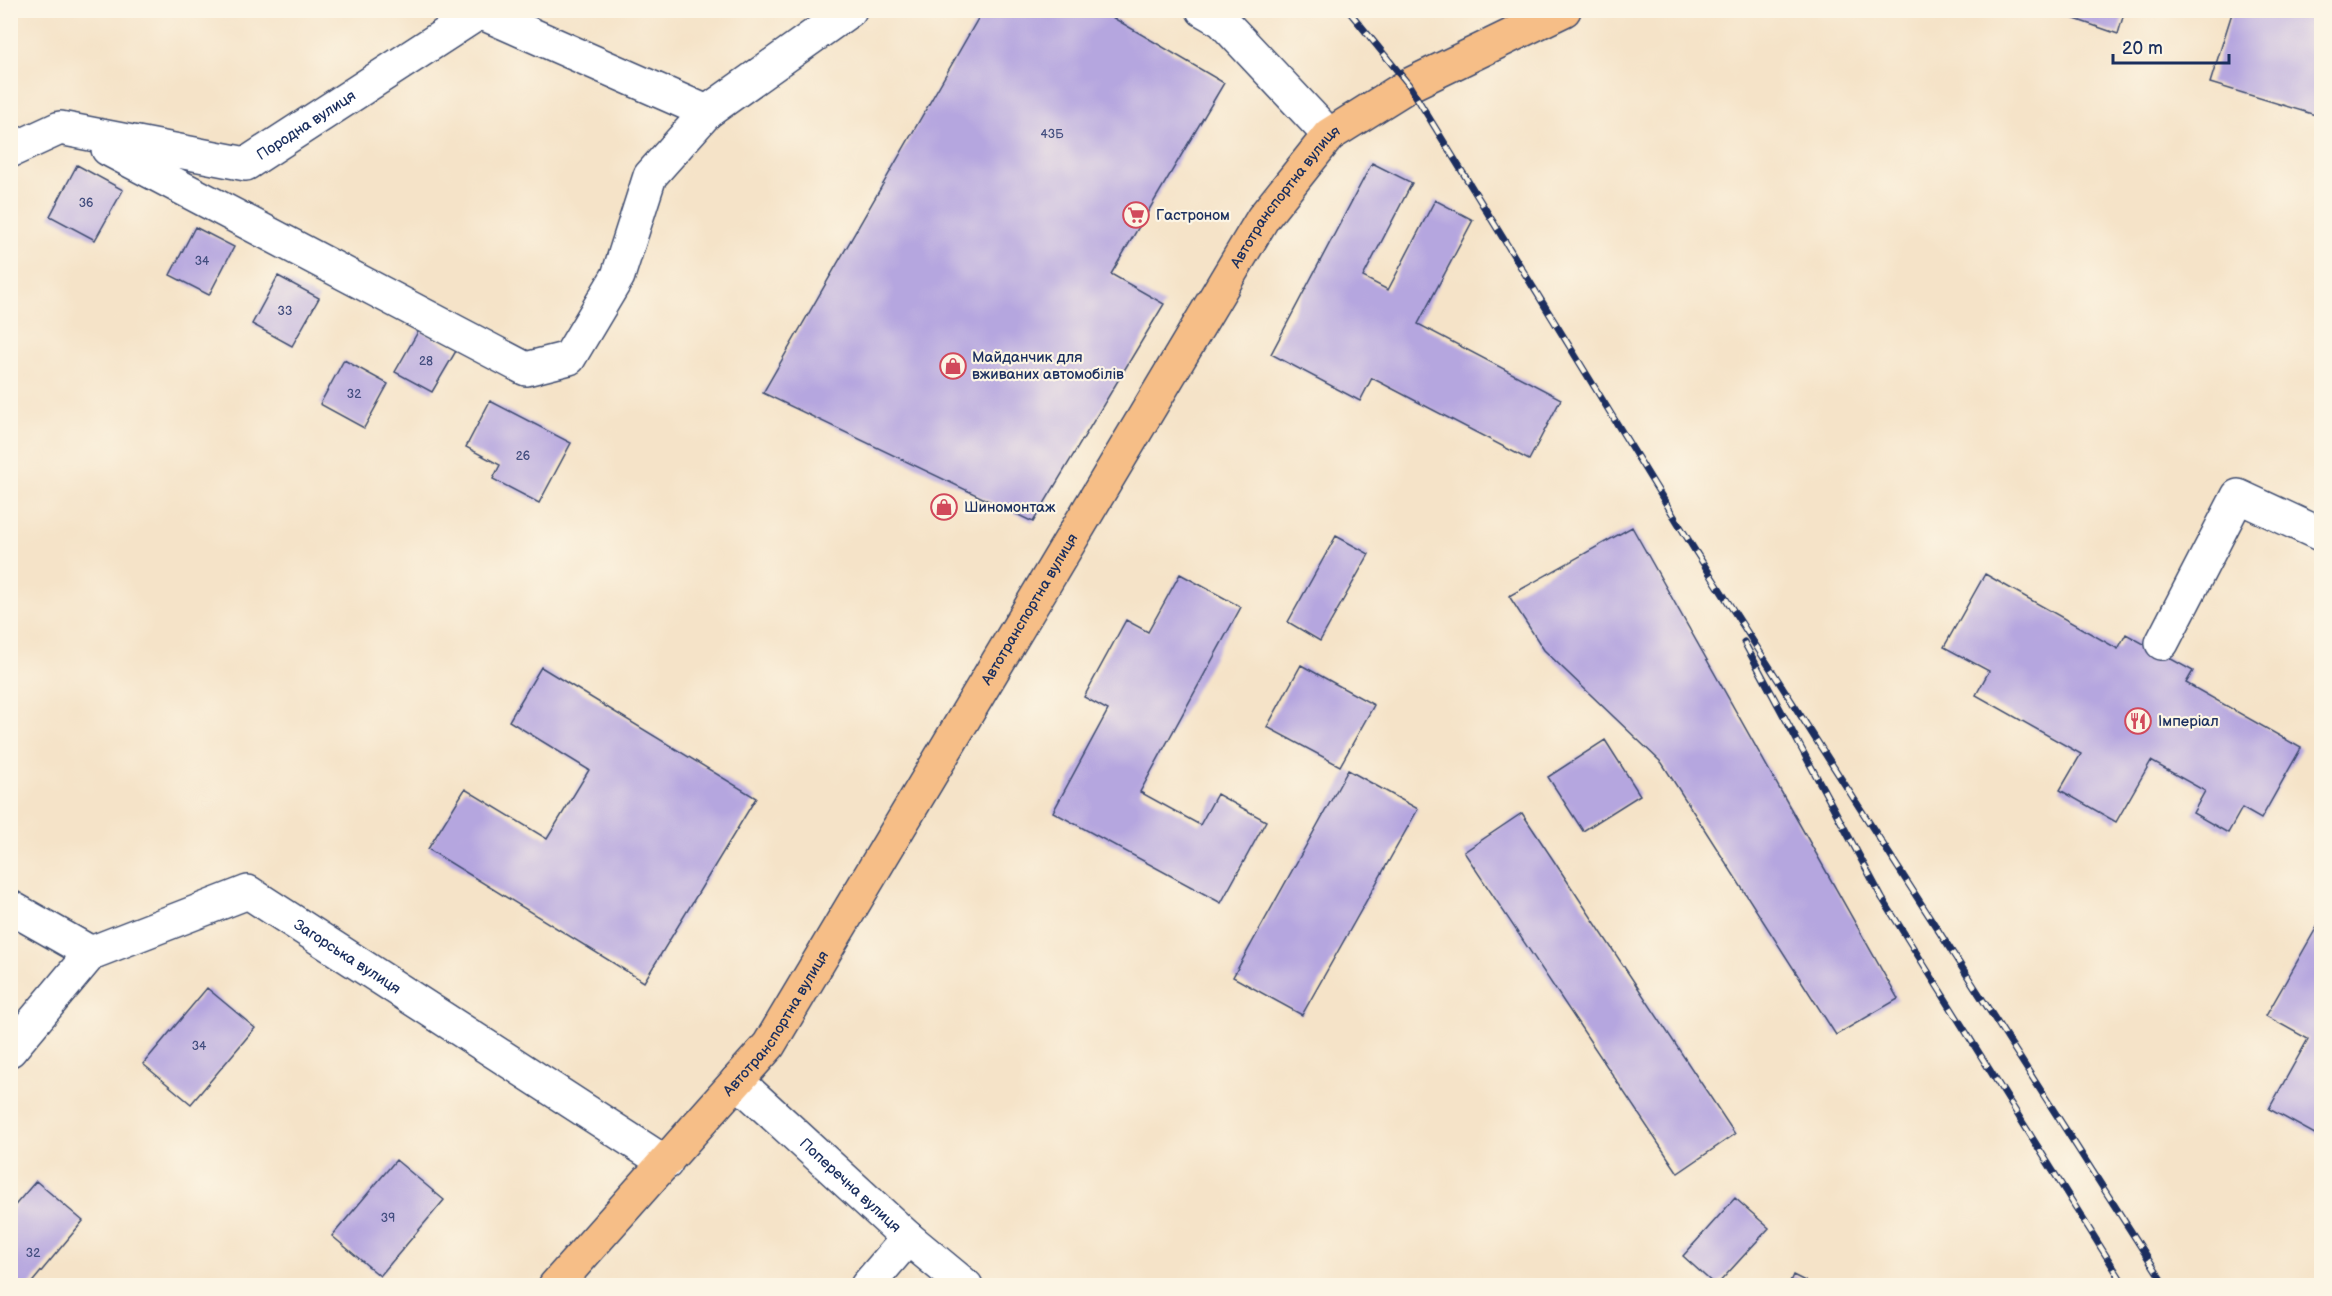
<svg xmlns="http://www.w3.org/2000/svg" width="2332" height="1296" viewBox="0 0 2332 1296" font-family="'Balsamiq Sans',sans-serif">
<rect width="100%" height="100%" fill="#fcf5e5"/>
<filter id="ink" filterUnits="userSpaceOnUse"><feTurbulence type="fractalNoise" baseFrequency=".0167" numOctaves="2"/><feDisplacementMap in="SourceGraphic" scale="12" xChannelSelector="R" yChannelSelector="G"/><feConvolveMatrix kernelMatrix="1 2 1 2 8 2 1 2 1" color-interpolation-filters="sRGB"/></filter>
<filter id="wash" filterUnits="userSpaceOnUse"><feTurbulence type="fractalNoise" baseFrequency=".008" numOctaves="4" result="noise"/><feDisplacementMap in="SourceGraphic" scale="24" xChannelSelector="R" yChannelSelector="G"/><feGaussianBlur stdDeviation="1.35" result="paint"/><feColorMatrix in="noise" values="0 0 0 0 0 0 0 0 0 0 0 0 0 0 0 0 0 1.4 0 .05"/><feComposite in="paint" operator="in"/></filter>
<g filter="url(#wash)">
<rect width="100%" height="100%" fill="#f5e3c8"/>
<g id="blocks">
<!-- building -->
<path fill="#b5a6df" d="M 983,10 L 1100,10 L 1224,83 L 1111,274 L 1164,304 L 1033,522 L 763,393 Z
M 2049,10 L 2125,10 L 2118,34 Z
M 2233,10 L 2322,10 L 2322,117 L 2210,83 Z
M 1372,163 L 1412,183 L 1363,277 L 1388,290 L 1435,200 L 1473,220 L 1418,324 L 1561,399 L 1529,460 L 1372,378 L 1360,401 L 1271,354 Z
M 77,165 L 123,190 L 95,240 L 50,216 Z
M 195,227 L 234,247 L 209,295 L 170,275 Z
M 278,276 L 319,298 L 292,346 L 252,324 Z
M 419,330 L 456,351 L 432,392 L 395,372 Z
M 344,360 L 388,384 L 364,428 L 320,404 Z
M 490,401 L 571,443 L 539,503 L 493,479 L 500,465 L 466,447 Z
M 1632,527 L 1898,999 L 1836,1035 L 1662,763 L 1544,650 L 1509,596 Z
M 1336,536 L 1369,554 L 1320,641 L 1288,622 Z
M 1180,574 L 1241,607 L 1140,792 L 1200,825 L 1217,794 L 1266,821 L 1221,903 L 1053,812 L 1108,710 L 1084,697 L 1126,620 L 1148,632 Z
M 1985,574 L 2118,649 L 2126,634 L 2193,671 L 2186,683 L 2301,748 L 2261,819 L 2242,808 L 2228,833 L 2193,813 L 2205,791 L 2151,761 L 2116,822 L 2060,790 L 2081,754 L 1976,695 L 1989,671 L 1944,647 Z
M 1301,665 L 1374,705 L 1340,766 L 1267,727 Z
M 541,667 L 756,798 L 644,982 L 428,849 L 465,789 L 547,839 L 589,770 L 509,721 Z
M 1605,740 L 1640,795 L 1583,831 L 1548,777 Z
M 1348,770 L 1418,809 L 1302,1015 L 1233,977 Z
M 1522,813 L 1735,1134 L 1678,1173 L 1464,852 Z
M 2322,918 L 2322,1138 L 2269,1109 L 2308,1039 L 2266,1016 Z
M 207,988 L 255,1028 L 191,1104 L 143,1064 Z
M 396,1160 L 444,1200 L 380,1276 L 332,1236 Z
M 36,1181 L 83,1221 L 29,1286 L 10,1286 L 10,1211 Z
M 1735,1198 L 1769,1228 L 1716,1286 L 1683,1256 Z
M 1793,1275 L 1815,1286 L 1788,1286 Z"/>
</g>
</g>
<g filter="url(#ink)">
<use href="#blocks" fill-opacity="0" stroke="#3c4a6e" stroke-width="1.5"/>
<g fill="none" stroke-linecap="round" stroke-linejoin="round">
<!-- minor casing -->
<g stroke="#3c4a6e" stroke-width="36">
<g id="minor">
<path d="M 1203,10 L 1222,21 L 1329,135"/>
<path d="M 108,149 L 526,369 L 569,358 L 618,276 L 650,176 L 707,112"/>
<path id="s1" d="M 10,151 L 60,128 L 246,164 L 480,12 L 707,112 L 850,10"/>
<path d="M 2162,643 L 2238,496 L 2322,535"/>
<path id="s2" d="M 10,907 L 91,953 L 248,892 L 666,1163"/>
<path d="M 10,1050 L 91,953"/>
<path id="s3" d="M 737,1081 L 908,1238 L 966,1286"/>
<path d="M 867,1286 L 908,1238"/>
</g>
</g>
<!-- major casing -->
<g stroke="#3c4a6e" stroke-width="36">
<g id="major">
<path id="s4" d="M 555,1286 L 769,1045 L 1263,218 L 1329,135 L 1409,85 L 1564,10"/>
</g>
</g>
<!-- minor -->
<use href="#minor" stroke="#fff" stroke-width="33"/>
<!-- major -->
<use href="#major" stroke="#f6be87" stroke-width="33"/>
<!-- rail casing -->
<g stroke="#1b2f5e" stroke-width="7">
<path id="rail" d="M 1348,10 L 1409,85 L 1694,549 L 2166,1286
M 1744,642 L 1882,898 L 2125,1286"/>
</g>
<!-- rail -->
<use href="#rail" stroke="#fcf5e5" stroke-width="4.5" stroke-dasharray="14" stroke-linecap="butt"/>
</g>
</g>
<!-- icons -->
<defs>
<g id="supermarket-ring" transform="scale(1.35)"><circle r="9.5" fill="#fcf5e5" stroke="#d1495b" stroke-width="1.5"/><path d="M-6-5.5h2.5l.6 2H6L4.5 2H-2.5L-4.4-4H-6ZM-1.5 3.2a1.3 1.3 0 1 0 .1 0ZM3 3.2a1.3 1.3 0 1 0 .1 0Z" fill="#d1495b"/></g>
<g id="shop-ring" transform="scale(1.35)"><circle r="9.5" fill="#fcf5e5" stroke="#d1495b" stroke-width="1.5"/><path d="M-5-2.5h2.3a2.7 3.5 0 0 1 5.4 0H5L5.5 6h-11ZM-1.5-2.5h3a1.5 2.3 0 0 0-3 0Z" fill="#d1495b"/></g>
<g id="restaurant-ring" transform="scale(1.35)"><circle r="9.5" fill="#fcf5e5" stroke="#d1495b" stroke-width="1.5"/><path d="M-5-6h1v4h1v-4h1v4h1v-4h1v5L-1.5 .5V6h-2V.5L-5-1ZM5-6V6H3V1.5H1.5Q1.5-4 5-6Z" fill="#d1495b"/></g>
</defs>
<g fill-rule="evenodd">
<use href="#supermarket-ring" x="1136" y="215"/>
<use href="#shop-ring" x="953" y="366"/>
<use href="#shop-ring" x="944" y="507"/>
<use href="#restaurant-ring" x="2138" y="721"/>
</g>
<g text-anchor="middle" stroke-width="4.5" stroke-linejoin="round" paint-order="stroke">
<!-- number labels -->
<g font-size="12" fill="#424d7e">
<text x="1052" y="138">43Б</text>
<text x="86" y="207">36</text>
<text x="202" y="265">34</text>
<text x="285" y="315">33</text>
<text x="426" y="365">28</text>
<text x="354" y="398">32</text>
<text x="523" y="460">26</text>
<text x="199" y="1050">34</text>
<text x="388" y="1222">39</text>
<text x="33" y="1257">32</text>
</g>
<!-- street labels -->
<g font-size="15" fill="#1b2f5e" stroke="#fcf5e5">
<text dy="5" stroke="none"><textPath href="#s1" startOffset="316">Породна вулиця</textPath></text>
<text dy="5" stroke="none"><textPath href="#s4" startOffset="1316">Автотранспортна вулиця</textPath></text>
<text dy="5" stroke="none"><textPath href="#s4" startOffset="830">Автотранспортна вулиця</textPath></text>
<text dy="5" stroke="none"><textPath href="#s2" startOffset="380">Загорська вулиця</textPath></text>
<text dy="5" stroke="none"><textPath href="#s4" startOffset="344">Автотранспортна вулиця</textPath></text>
<text dy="5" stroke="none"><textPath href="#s3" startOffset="154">Поперечна вулиця</textPath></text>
</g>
<!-- poi labels -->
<g font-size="15" fill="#1b2f5e" stroke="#fcf5e5" text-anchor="start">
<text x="1156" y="220">Гастроном</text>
<text x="972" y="362">Майданчик для<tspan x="972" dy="17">вживаних автомобілів</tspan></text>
<text x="964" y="512">Шиномонтаж</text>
<text x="2158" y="726">Імперіал</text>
</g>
</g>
<!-- margin -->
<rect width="2332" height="1296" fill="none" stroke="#fcf5e5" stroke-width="36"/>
<!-- scale -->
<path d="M2113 54v9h116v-9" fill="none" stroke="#1b2f5e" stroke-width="3"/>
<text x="2122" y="54" font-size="18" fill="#1b2f5e" stroke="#fcf5e5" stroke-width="4.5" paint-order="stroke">20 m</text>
</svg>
